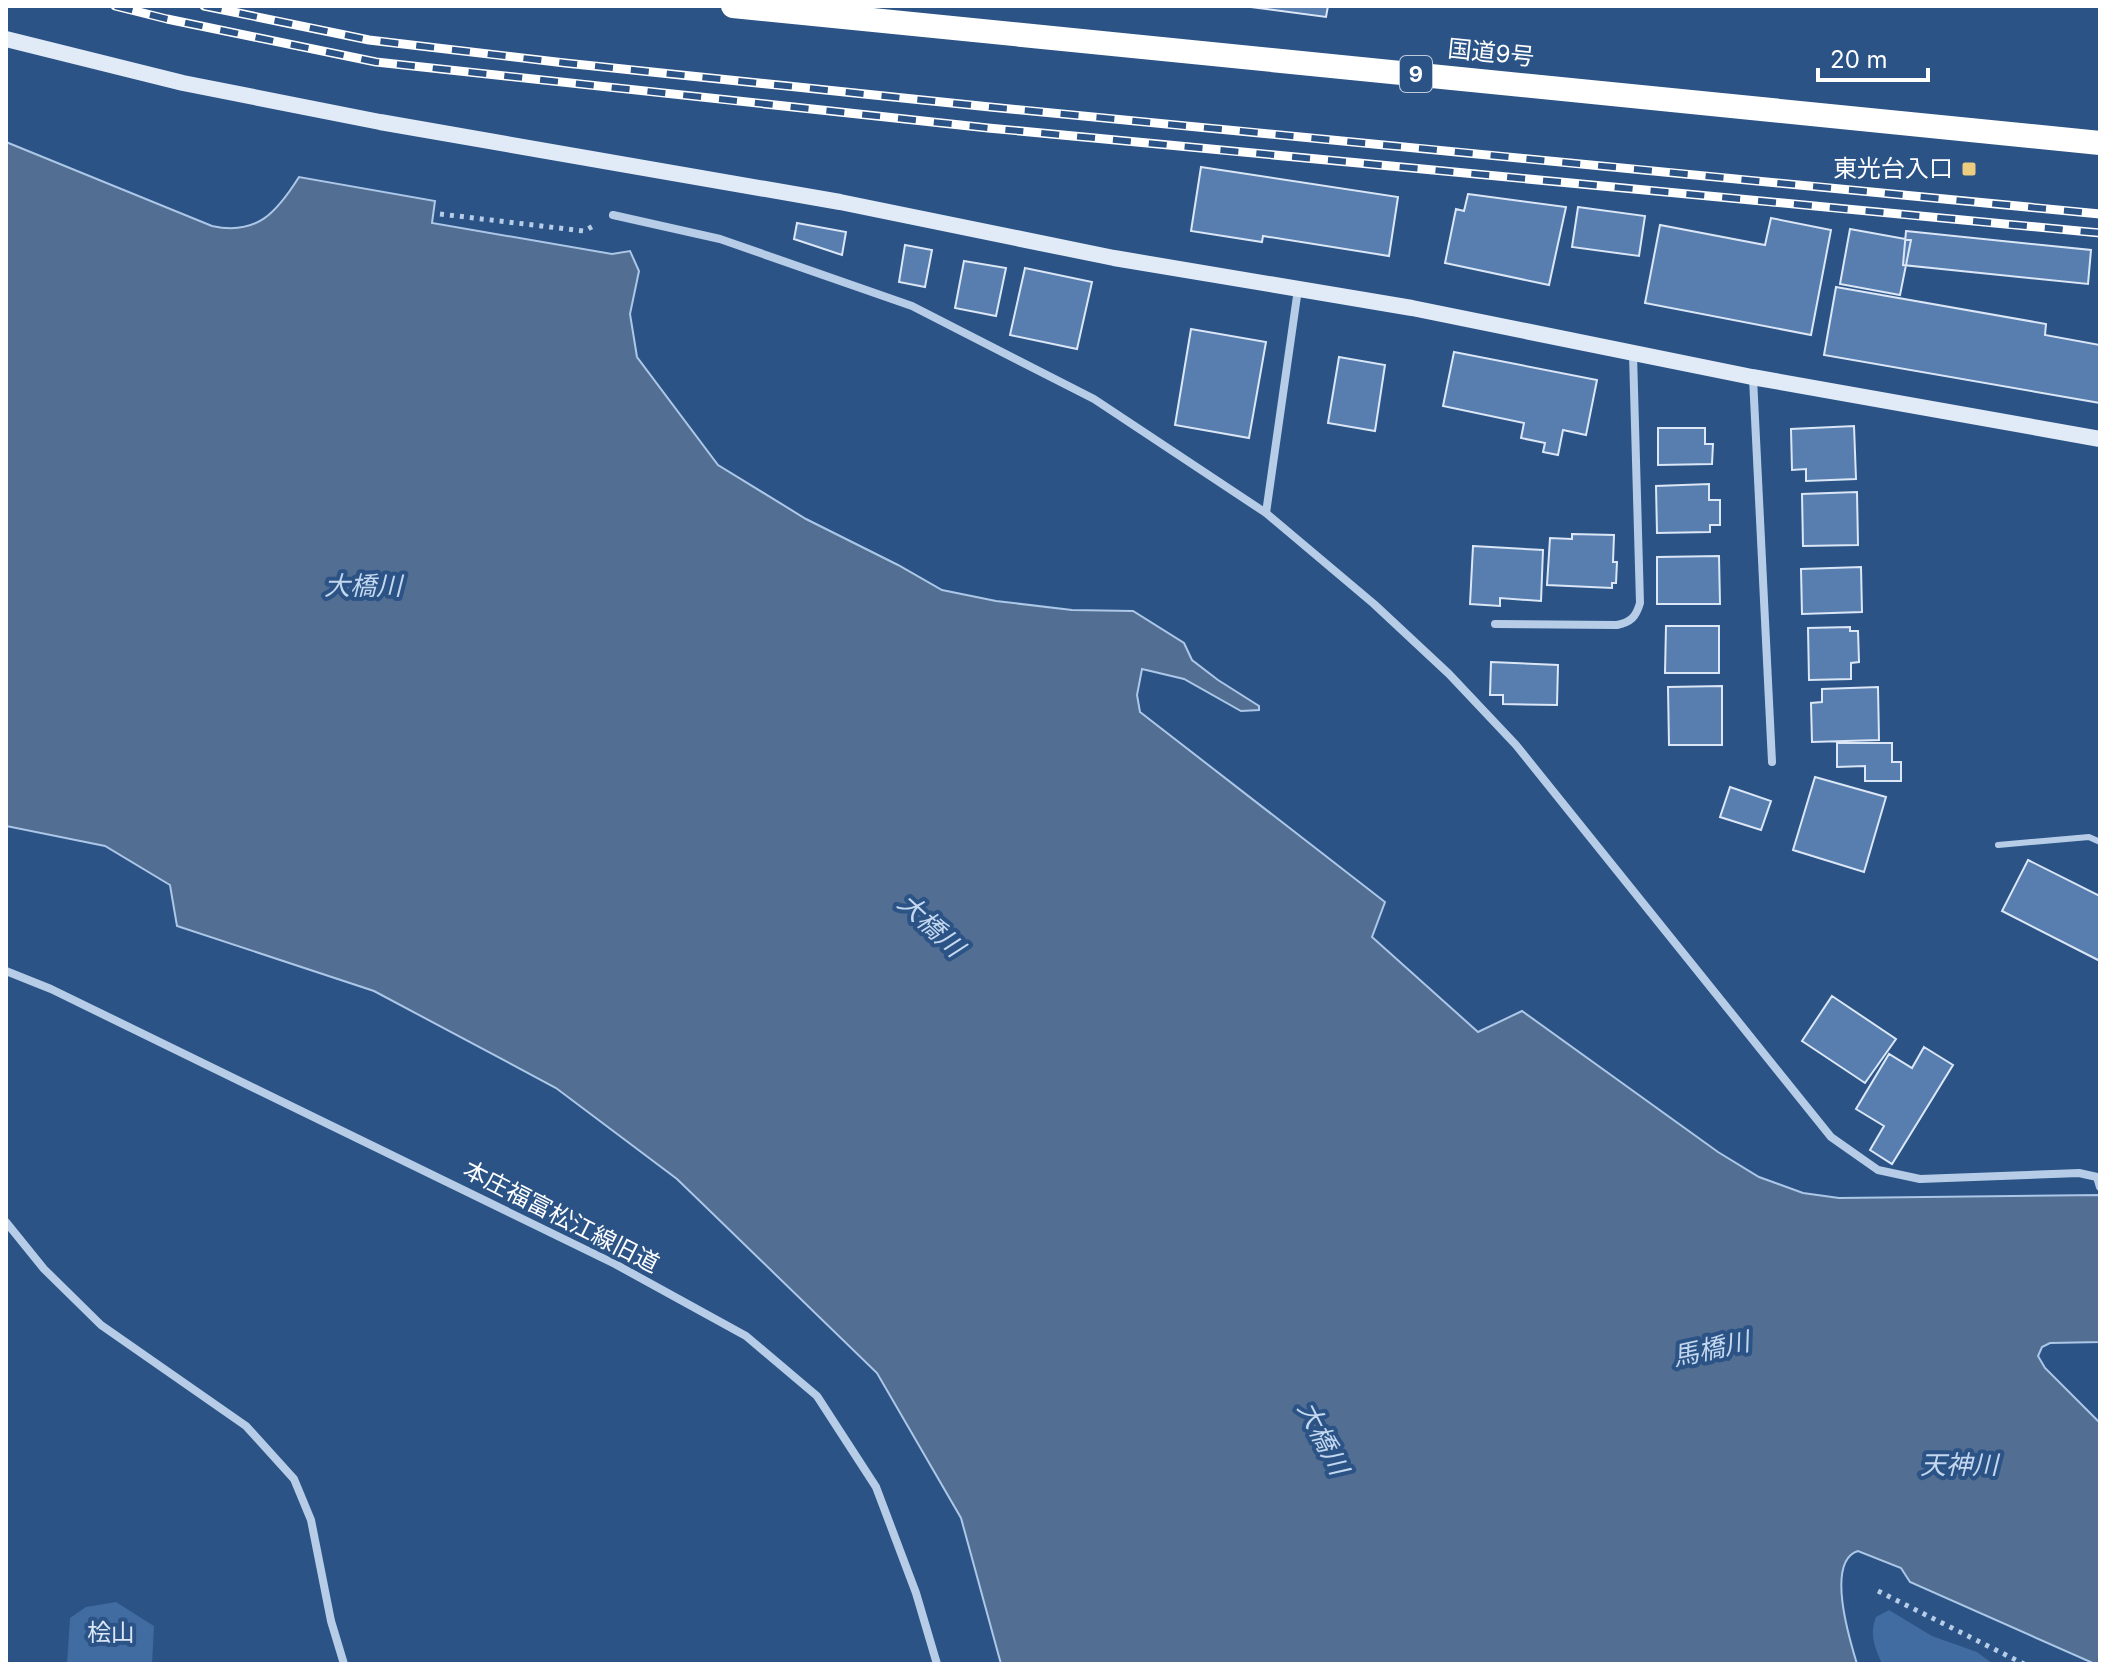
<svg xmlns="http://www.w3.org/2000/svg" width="2106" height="1670" viewBox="0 0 2106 1670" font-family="Inter,'Noto Sans JP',sans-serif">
<rect width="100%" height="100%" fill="#2b5386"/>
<!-- green -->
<path fill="#406ca2" d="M 116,1602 L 154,1626 L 152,1664 L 67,1664 L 70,1618 L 86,1607 Z
M 1889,1610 L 1932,1636 L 1977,1652 L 1993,1664 L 1882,1664 C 1875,1648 1869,1634 1876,1617 Z"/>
<!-- water -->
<path fill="#526e92" stroke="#acc7e7" stroke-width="2" d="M 6,142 L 212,226 C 257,236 277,212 299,177 L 435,201 L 432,223 L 612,254 L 630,251 L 639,271 L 630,314 L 637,357 L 718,465 L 806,519 L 898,565 L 942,590 L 996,601 L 1072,610 L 1133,611 L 1184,643 L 1192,660 L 1218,680 L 1259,706 L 1259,710 L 1241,711 L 1184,679 L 1142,669 L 1137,695 L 1140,712 L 1385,902 L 1372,937 L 1478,1032 L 1522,1011 L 1718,1152 L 1759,1177 L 1803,1193 L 1839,1198 L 2100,1195 L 2100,1342 L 2050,1343 L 2042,1347 L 2038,1356 L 2045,1368 L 2100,1423 L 2100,1664 L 2095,1664 L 1910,1582 L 1901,1568 L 1858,1551 C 1825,1561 1850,1641 1857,1664 L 1001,1664 L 961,1518 L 877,1373 L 677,1179 L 556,1088 L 374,991 L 177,926 L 170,885 L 105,846 L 6,826 Z"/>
<!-- building -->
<path fill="#577eaf" stroke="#dbe7f6" stroke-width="2" d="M 1243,6 L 1328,6 L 1326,17 Z
M 1201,167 L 1398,197 L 1389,256 L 1263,236 L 1262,242 L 1191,231 Z
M 1468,194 L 1566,207 L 1549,285 L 1445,263 L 1456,209 L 1464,211 Z
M 1578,207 L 1645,216 L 1639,256 L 1572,247 Z
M 1771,218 L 1831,230 L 1811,335 L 1645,303 L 1660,225 L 1765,245 Z
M 797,223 L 846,232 L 842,255 L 794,239 Z
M 1850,229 L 1911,240 L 1900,295 L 1840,284 Z
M 1906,231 L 2091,250 L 2088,284 L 1903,265 Z
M 905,245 L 932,250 L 925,287 L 899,282 Z
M 964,261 L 1006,268 L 996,316 L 955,308 Z
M 1025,268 L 1092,282 L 1077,349 L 1010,335 Z
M 1836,287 L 2046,324 L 2045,335 L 2100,345 L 2100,403 L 1824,355 Z
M 1191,329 L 1266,342 L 1249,438 L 1175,425 Z
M 1454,352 L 1597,380 L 1586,435 L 1563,430 L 1558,455 L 1543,452 L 1545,443 L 1521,438 L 1524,423 L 1443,406 Z
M 1339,357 L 1385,365 L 1375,431 L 1328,423 Z
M 1854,426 L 1856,479 L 1806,481 L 1806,469 L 1792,470 L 1791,429 Z
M 1658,428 L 1705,428 L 1705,444 L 1713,444 L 1712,464 L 1658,465 Z
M 1709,484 L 1709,500 L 1720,500 L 1720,525 L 1710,525 L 1710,532 L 1657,533 L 1656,486 Z
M 1857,492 L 1858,545 L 1803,546 L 1802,494 Z
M 1572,534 L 1614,535 L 1613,562 L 1617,562 L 1616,583 L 1612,583 L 1612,588 L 1547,585 L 1550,538 L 1572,539 Z
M 1473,546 L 1543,550 L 1541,601 L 1500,598 L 1500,606 L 1470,604 Z
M 1719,556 L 1720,604 L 1657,604 L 1657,557 Z
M 1861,567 L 1862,612 L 1802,614 L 1801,569 Z
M 1666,626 L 1719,626 L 1719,673 L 1665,673 Z
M 1850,627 L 1850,631 L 1858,631 L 1859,662 L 1851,663 L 1851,679 L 1809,680 L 1808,628 Z
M 1491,662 L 1558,665 L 1557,705 L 1503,704 L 1503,695 L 1490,695 Z
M 1722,686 L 1722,745 L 1669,745 L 1668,687 Z
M 1878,687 L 1879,740 L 1812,742 L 1811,703 L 1822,702 L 1822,689 Z
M 1837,743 L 1892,743 L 1892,762 L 1901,762 L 1901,781 L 1865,781 L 1865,766 L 1837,767 Z
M 1815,777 L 1886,797 L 1864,872 L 1793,850 Z
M 1730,787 L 1771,801 L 1761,830 L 1720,817 Z
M 2028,860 L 2100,896 L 2100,961 L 2002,911 Z
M 1832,996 L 1896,1039 L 1865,1083 L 1802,1041 Z
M 1924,1047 L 1953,1065 L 1892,1164 L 1870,1150 L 1884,1126 L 1856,1109 L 1889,1054 L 1912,1068 Z"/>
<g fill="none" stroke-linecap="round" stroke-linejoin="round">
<!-- path -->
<path stroke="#b7cde7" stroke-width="5" stroke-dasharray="4 6" stroke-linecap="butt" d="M 440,214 L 584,231 L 595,225
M 1878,1591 L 2024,1664"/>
<!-- lane -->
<path stroke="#b7cde7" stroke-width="6" d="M 1998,845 L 2089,837 L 2100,842"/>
<!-- street -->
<path stroke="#b7cde7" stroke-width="8" d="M 613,215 L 720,239 L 912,306 L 1094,399 L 1266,513 L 1374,604 L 1449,674 L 1516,745 L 1831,1137 L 1878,1170 L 1920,1179 L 2079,1173 L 2097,1177 L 2100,1187
M 1753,378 L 1772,762
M 1266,513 L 1298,289
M 1495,624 L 1617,625 C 1631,622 1636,617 1640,603 L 1633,354
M 6,971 L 51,989 L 615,1264 L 746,1336 L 817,1396 L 876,1487 L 916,1593 L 937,1664
M 6,1222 L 44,1269 L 101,1325 L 246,1426 L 294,1479 L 311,1520 L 331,1621 L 344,1664"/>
<!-- secondary -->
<path stroke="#e1eaf7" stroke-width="16" d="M 6,39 L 183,83 L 380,122 L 840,202 L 1114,258 L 1412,308 L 1752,377 L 2100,439"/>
<!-- highway -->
<path stroke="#fff" stroke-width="24" d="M 733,6 L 2100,143"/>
<!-- rail casing -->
<g stroke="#fff" stroke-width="9">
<path id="rail" d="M 115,6 L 167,19 L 376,62 L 988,128 L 2100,233
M 204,6 L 369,40 L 565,63 L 990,107 L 2100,214"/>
</g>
<!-- rail -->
<use href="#rail" stroke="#2b5386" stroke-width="6" stroke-dasharray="18" stroke-linecap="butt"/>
</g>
<!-- markers -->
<rect fill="#edce80" stroke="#2b5386" stroke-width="3" x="1961" y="161" width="16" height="16" rx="4"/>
<g text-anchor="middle" stroke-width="8" stroke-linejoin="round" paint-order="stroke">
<!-- shield labels -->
<rect fill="#2b5386" stroke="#bfcbdb" stroke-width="2" x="1400" y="56" width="32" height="36" rx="6"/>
<g font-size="22" font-weight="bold" fill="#fff">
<text x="1416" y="82">9</text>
</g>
<!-- street labels -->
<g font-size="24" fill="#fff" stroke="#2b5386">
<text transform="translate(1491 53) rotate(6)" y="8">国道9号</text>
<text transform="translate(561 1217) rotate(27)" y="8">本庄福富松江線旧道</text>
</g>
<!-- poi labels -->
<g font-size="24" fill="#fff" stroke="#2b5386" text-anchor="end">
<text x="1953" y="177">東光台入口</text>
</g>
<!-- park labels -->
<g font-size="24" fill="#dbe7f6" stroke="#2b5386">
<text x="111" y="1641">桧山</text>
</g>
<!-- water labels -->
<g font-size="26" font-style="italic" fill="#c3d7ef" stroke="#2b5386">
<text x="363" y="595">大橋川</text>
<text transform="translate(931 925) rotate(43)" y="9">大橋川</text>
<text transform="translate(1711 1349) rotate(-12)" y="9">馬橋川</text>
<text transform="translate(1323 1438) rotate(63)" y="9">大橋川</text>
<text x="1959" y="1474">天神川</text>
</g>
</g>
<!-- border -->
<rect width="2106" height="1670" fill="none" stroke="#ffffff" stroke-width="16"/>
<!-- scale -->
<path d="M1818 68v12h110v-12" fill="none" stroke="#ffffff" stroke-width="4"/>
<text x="1830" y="68" font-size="24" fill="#ffffff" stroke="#2b5386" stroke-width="6" paint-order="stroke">20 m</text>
</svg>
